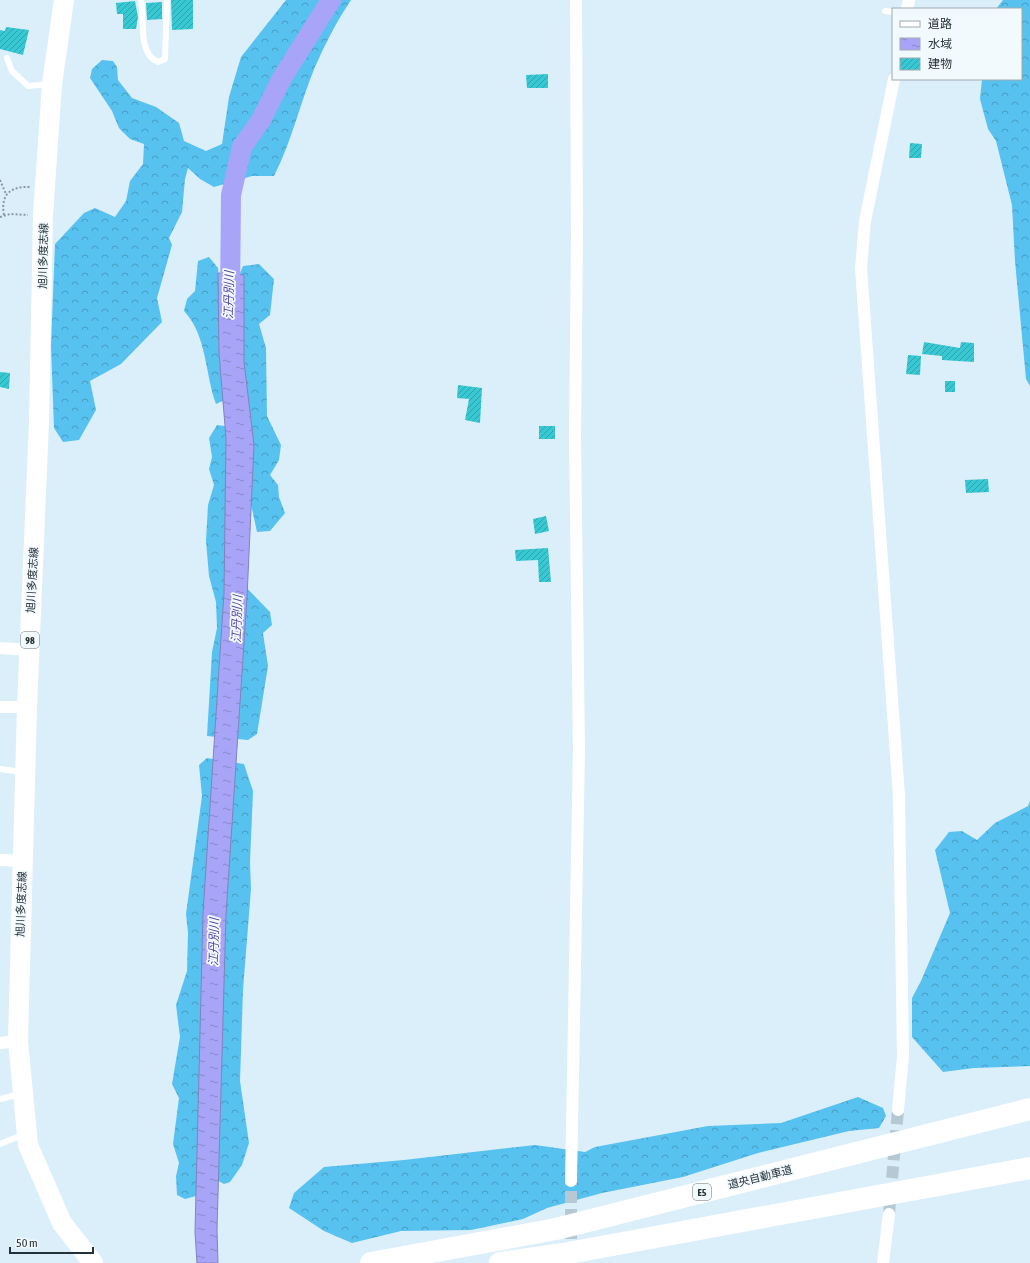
<svg xmlns="http://www.w3.org/2000/svg" width="1030" height="1263" viewBox="0 0 1030 1263" font-family="'Asap Condensed','Noto Sans JP',sans-serif">
<defs>
<pattern id="forest-crowns" width="20" height="18" patternUnits="userSpaceOnUse"><rect width="20" height="18" fill="#57c1f0"/><path d="M2 6a3 3 0 1 1 6 0M12 15a3 3 0 1 1 6 0" fill="none" stroke="#489dc3"/></pattern>
<pattern id="water-ripples" width="26" height="14" patternUnits="userSpaceOnUse"><rect width="26" height="14" fill="#a8a5f8"/><path d="M2 4q2-2 4 0t4 0M15 11q2-2 4 0t4 0" fill="none" stroke="#8887ca"/></pattern>
<pattern id="building-hatch" width="6" height="6" patternUnits="userSpaceOnUse"><rect width="6" height="6" fill="#38c8d3"/><path d="M-1 1l2-2M0 6l6-6M5 7l2-2" fill="none" stroke="#2fa3ac"/></pattern>
</defs>
<rect width="100%" height="100%" fill="#dbeffa"/>
<!-- forest -->
<path fill="url(#forest-crowns)" d="M 286,0 L 351,0 C 337,21 325,44 315,67 C 300,103 292,141 274,176 L 252,176 L 214,187 L 200,179 L 188,168 L 185,179 L 182,212 L 169,238 L 172,245 L 157,298 L 162,322 L 121,364 L 90,381 L 96,410 L 79,440 L 63,442 L 54,428 L 51,346 L 55,244 L 84,213 L 95,208 L 115,217 L 126,201 L 130,181 L 143,164 L 144,144 L 130,139 L 119,128 L 112,111 L 90,78 L 92,69 L 102,60 L 113,61 L 117,67 L 118,80 L 132,98 L 156,107 L 179,123 L 184,141 L 206,151 L 222,144 L 229,97 L 241,57 Z
M 1003,0 L 1030,0 L 1030,386 L 1026,379 L 1015,261 L 1012,205 L 996,141 L 988,129 L 980,99 L 982,79 L 1021,79 L 1021,9 L 996,9 Z
M 209,257 L 218,268 L 227,399 L 216,404 C 205,374 207,335 184,311 L 187,299 L 195,291 L 198,261 Z
M 259,264 L 274,279 L 270,315 L 259,324 L 266,348 L 267,416 L 281,445 L 279,460 L 270,475 L 278,485 L 279,497 L 285,513 L 270,531 L 257,532 L 249,495 L 236,283 L 243,266 Z
M 217,425 L 232,427 L 235,576 L 270,612 L 272,625 L 263,633 L 268,666 L 257,734 L 248,740 L 207,736 L 212,652 L 217,628 L 216,602 L 209,576 L 206,541 L 208,505 L 214,485 L 209,469 L 212,457 L 209,438 Z
M 207,758 L 244,764 L 253,791 L 250,862 L 251,889 L 243,990 L 240,1081 L 249,1143 L 242,1165 L 230,1182 L 224,1184 L 213,1178 L 200,1160 L 196,1196 L 185,1199 L 177,1195 L 176,1176 L 179,1163 L 173,1144 L 179,1098 L 172,1084 L 180,1037 L 176,1005 L 187,971 L 188,933 L 186,914 L 202,796 L 199,765 Z
M 1030,801 L 1030,1066 L 974,1068 L 943,1072 L 912,1037 L 912,998 L 921,981 L 950,913 L 935,850 L 949,832 L 962,831 L 977,840 L 995,823 L 1028,806 Z
M 858,1097 L 883,1108 L 886,1116 L 879,1128 L 849,1131 L 758,1153 L 683,1177 L 602,1193 L 547,1208 L 523,1219 L 471,1230 L 401,1231 L 352,1243 L 324,1231 L 289,1208 L 294,1193 L 324,1167 L 404,1160 L 535,1145 L 585,1152 L 595,1147 L 708,1126 L 781,1123 Z"/>
<!-- water -->
<path fill="url(#water-ripples)" stroke="#8082be" d="M 218,273 L 244,275 L 244,362 L 254,445 L 247,597 L 226,915 L 217,1230 L 218,1263 L 197,1263 L 195,1232 L 203,913 L 224,593 L 226,438 L 219,353 Z"/>
<g fill="none" stroke-linecap="round" stroke-linejoin="round">
<!-- river -->
<path stroke="#a8a5f8" stroke-width="20" d="M 230,302 L 231,195 L 242,147 L 261,120 L 282,78 L 331,0"/>
</g>
<!-- building -->
<path fill="url(#building-hatch)" d="M 171,0 L 193,0 L 193,29 L 172,30 Z
M 135,1 L 138,17 L 136,29 L 123,29 L 123,14 L 117,14 L 116,3 Z
M 162,2 L 162,19 L 147,20 L 146,3 Z
M 6,27 L 29,30 L 23,55 L 0,49 L 0,30 L 5,31 Z
M 548,74 L 548,88 L 527,88 L 526,75 Z
M 910,143 L 922,144 L 921,158 L 909,158 Z
M 924,342 L 960,348 L 961,342 L 974,343 L 974,362 L 942,360 L 942,356 L 922,354 Z
M 908,355 L 921,356 L 920,375 L 906,374 Z
M 0,372 L 10,373 L 9,389 L 0,387 Z
M 945,381 L 955,381 L 955,392 L 945,392 Z
M 458,385 L 482,388 L 480,423 L 465,420 L 469,399 L 457,398 Z
M 539,426 L 555,426 L 555,439 L 539,439 Z
M 988,479 L 989,492 L 966,493 L 965,480 Z
M 546,516 L 549,531 L 535,534 L 533,519 Z
M 548,548 L 551,582 L 539,582 L 538,560 L 516,561 L 515,550 Z"/>
<g fill="none" stroke-linecap="round" stroke-linejoin="round">
<!-- street-tunnel -->
<path stroke="#b6c9d3" stroke-width="12" stroke-dasharray="12 6" stroke-linecap="butt" d="M 889,1214 L 898,1110
M 571,1257 L 571,1181"/>
<!-- path -->
<path stroke="#8899a2" stroke-width="2" stroke-dasharray="2 2" stroke-linecap="butt" d="M 0,180 L 6,194
M 4,215 C 0,193 12,186 31,187
M 0,217 L 10,214 L 28,215"/>
<!-- lane -->
<path stroke="#fff" stroke-width="6" d="M 141,0 C 145,19 137,53 158,62 L 165,59 L 167,0
M 885,11 L 893,12
M 7,58 L 12,71 L 28,86 L 50,84
M 0,769 L 22,772
M 0,1099 L 20,1094
M 0,1144 L 25,1134"/>
<!-- street -->
<path stroke="#fff" stroke-width="12" d="M 907,9 L 909,0
M 894,79 L 865,221 L 861,268 L 899,796 L 903,1056 L 898,1110
M 0,648 L 29,650
M 0,707 L 27,707
M 0,860 L 23,861
M 0,1043 L 18,1041
M 571,1181 L 579,750 L 575,437 L 577,236 L 576,0
M 883,1263 L 889,1214"/>
<!-- primary -->
<path stroke="#fff" stroke-width="20" d="M 64,0 L 52,84 L 43,215 L 39,422 L 27,707 L 18,1041 L 28,1145 L 62,1223 L 93,1263"/>
<!-- highway -->
<path stroke="#fff" stroke-width="22" d="M 371,1263 L 556,1229 L 1030,1109
M 500,1263 L 563,1254 L 1030,1168"/>
</g>
<g text-anchor="middle" stroke-width="3.5" stroke-linejoin="round" paint-order="stroke">
<!-- shield labels -->
<g fill="#f3fafe" stroke="#616d73" stroke-width="1">
<rect x="21" y="632" width="18" height="16" rx="3"/>
<rect x="693" y="1184" width="18" height="16" rx="3"/>
</g>
<g font-size="10" font-weight="bold" fill="#233138">
<text x="30" y="644">98</text>
<text x="702" y="1196">E5</text>
</g>
<!-- street labels -->
<g font-size="11" fill="#233138" stroke="#f3fafe">
<text transform="translate(43 256) rotate(-89)" y="4">旭川多度志線</text>
<text transform="translate(32 580) rotate(-87)" y="4">旭川多度志線</text>
<text transform="translate(21 904) rotate(-88)" y="4">旭川多度志線</text>
<text transform="translate(760 1177) rotate(-14)" y="4">道央自動車道</text>
</g>
<!-- water labels -->
<g font-size="12" font-style="italic" fill="#5245a4" stroke="#f3fafe">
<text transform="translate(229 295) rotate(-89)" y="4">江丹別川</text>
<text transform="translate(237 619) rotate(-88)" y="4">江丹別川</text>
<text transform="translate(214 942) rotate(-89)" y="4">江丹別川</text>
</g>
</g>
<!-- legend -->
<rect x="892" y="8" width="130" height="72" fill="#f3fafe" stroke="#a0aaaf"/>
<rect x="900" y="21" width="20" height="6" fill="#ffffff" stroke="#a0aaaf"/>
<text x="928" y="28" font-size="12" fill="#233138">道路</text>
<rect x="900" y="38" width="20" height="12" fill="url(#water-ripples)" stroke="#a0aaaf"/>
<text x="928" y="48" font-size="12" fill="#233138">水域</text>
<rect x="900" y="58" width="20" height="12" fill="url(#building-hatch)" stroke="#a0aaaf"/>
<text x="928" y="68" font-size="12" fill="#233138">建物</text>
<!-- scale -->
<path d="M10 1247v6h83v-6" fill="none" stroke="#233138" stroke-width="2"/>
<text x="16" y="1247" font-size="12" fill="#233138" stroke="#f3fafe" stroke-width="3" paint-order="stroke">50 m</text>
</svg>
